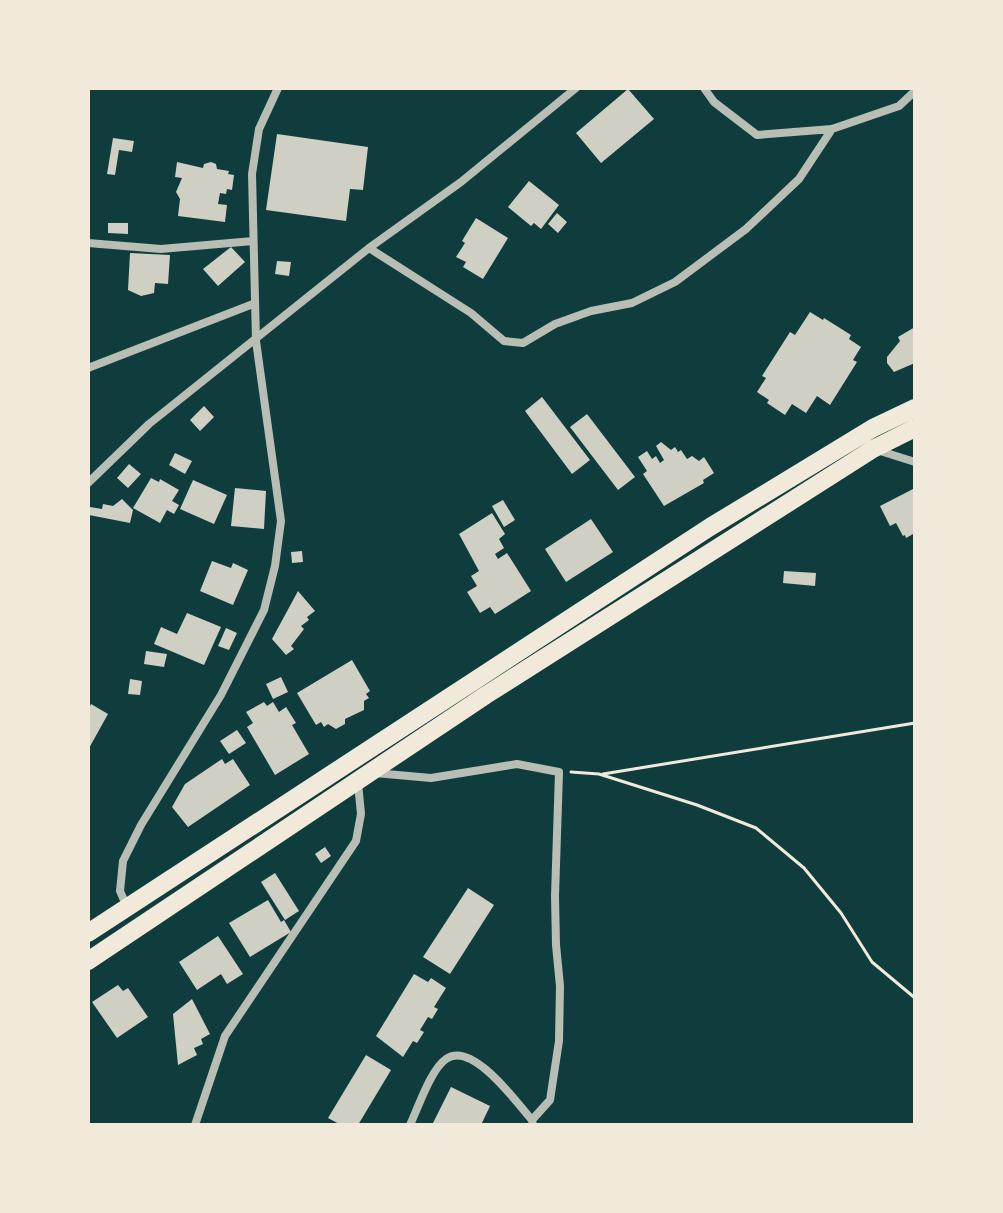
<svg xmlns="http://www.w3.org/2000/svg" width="1003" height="1213" viewBox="0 0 1003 1213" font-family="'Archivo Narrow',sans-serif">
<rect width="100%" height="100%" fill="#0f3d3e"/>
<!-- building -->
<path fill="#cfcfc3" d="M 628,89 L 654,119 L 601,163 L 576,133 Z
M 277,134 L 368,147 L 363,190 L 350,189 L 346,221 L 266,210 Z
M 113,138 L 134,141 L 132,152 L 119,150 L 115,175 L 107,174 Z
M 177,162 L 203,168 L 204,164 L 211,162 L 216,164 L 217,169 L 229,171 L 228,174 L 234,175 L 232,190 L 227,189 L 226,194 L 220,193 L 218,204 L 227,205 L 225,222 L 178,216 L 180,199 L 176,192 L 182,178 L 175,177 Z
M 529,181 L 559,205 L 541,229 L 534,223 L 531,226 L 508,207 Z
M 557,213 L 567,222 L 558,233 L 548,224 Z
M 476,218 L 508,238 L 483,279 L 463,267 L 466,262 L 456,257 L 465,243 L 462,241 Z
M 108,223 L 128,223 L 128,234 L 108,233 Z
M 231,247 L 245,262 L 218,286 L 203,269 Z
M 130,253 L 170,255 L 168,284 L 155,283 L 154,293 L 141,296 L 128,290 Z
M 277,261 L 291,262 L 289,276 L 275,274 Z
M 810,312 L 823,320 L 824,318 L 851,335 L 849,339 L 861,347 L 853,360 L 857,362 L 830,405 L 817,396 L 806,413 L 792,404 L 785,415 L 767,403 L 769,400 L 757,392 L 766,378 L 762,376 L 790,332 L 795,335 Z
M 915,327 L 915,363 L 894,372 L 887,363 L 887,357 L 900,341 L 898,337 Z
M 542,397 L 590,460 L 572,474 L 525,411 Z
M 204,406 L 214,417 L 200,431 L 190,420 Z
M 587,414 L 635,477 L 618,490 L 570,427 Z
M 661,442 L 671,450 L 675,447 L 678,452 L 681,450 L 687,459 L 692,456 L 699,461 L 704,457 L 714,473 L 703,480 L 704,483 L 664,506 L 643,474 L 647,471 L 638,457 L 647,451 L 652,459 L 656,456 L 660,463 L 664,460 L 656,446 Z
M 175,453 L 192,461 L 185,474 L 169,465 Z
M 129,464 L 141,474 L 128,488 L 117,478 Z
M 151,478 L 159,482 L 160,479 L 179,490 L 172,501 L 179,505 L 174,514 L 167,510 L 160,523 L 133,508 Z
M 193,480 L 227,495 L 214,524 L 180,509 Z
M 235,488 L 266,491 L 264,529 L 231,526 Z
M 915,488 L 915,533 L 906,538 L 905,535 L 903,536 L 896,523 L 890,526 L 880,506 Z
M 122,499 L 133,510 L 130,523 L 89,515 L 90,507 L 102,509 L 103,504 L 113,506 Z
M 503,500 L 515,520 L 504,527 L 492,506 Z
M 492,513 L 505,534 L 499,539 L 504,548 L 495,554 L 498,559 L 507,553 L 531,591 L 495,614 L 490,607 L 480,613 L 467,592 L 477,586 L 471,576 L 479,571 L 459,534 Z
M 591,519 L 613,552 L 566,582 L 545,549 Z
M 302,551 L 303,562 L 292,563 L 291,552 Z
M 212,561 L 231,568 L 233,563 L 248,570 L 233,605 L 200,591 Z
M 784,571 L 816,573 L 815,586 L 783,583 Z
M 298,591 L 315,611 L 307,617 L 309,620 L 301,626 L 304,629 L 291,646 L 294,649 L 286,655 L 272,639 Z
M 187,613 L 221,627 L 204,665 L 154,644 L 161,627 L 177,634 Z
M 226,628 L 237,633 L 229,650 L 218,646 Z
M 146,651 L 167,654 L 164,667 L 144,664 Z
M 352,660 L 370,691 L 366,694 L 369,698 L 364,701 L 364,710 L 345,719 L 345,724 L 336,729 L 328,724 L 324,727 L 321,722 L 316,725 L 297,693 Z
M 281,677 L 288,692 L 273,699 L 266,684 Z
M 130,679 L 142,681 L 140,695 L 128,694 Z
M 264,702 L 267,706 L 273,702 L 279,712 L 286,707 L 296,723 L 292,725 L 309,754 L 275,775 L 247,727 L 253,723 L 246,712 Z
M 91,704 L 108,714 L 88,750 L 88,710 Z
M 237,730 L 246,743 L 229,754 L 220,741 Z
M 222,759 L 225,764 L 233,759 L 250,785 L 188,827 L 172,807 L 185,784 Z
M 325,847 L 331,856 L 321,863 L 315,854 Z
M 275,873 L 299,911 L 285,920 L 261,882 Z
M 468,888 L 494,905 L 450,974 L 423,957 Z
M 268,900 L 281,922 L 284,920 L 291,932 L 250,957 L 229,923 Z
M 218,936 L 243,974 L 227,984 L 221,974 L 197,990 L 179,962 Z
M 414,974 L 428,982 L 431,978 L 446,988 L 434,1007 L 438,1009 L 432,1019 L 428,1017 L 420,1030 L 424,1032 L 417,1043 L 413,1041 L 403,1057 L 376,1036 Z
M 118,985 L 123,991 L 128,988 L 148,1017 L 117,1038 L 92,1002 Z
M 192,999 L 210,1034 L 201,1039 L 203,1044 L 194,1048 L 197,1055 L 178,1065 L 173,1014 Z
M 366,1055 L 391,1070 L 358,1125 L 341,1125 L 328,1118 Z
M 451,1087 L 490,1106 L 481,1125 L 432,1125 Z"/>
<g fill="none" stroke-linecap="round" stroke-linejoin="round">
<!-- path -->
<path stroke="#f1e9da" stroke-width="3" d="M 571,772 L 599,774 L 697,805 L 756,828 L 804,868 L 841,913 L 872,962 L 915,998
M 603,774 L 915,723"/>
<!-- minor -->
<path stroke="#b8beb3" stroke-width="8" d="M 704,88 L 714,102 L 757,135 L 832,129 L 899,106 L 915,91
M 88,243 L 161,249 L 253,241
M 369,248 L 471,313 L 504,341 L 523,343 L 555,324 L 591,311 L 632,303 L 675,282 L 746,229 L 799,179 L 832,129
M 88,368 L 253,304
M 877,450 L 915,462
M 88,483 L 149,424 L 369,248 L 461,182 L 576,88
M 375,773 L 431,778 L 517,764 L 559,772 L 555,896 L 556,945 L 560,986 L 559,1041 L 550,1100 L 532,1120 L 533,1125
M 127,907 L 120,891 L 123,861 L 141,825 L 221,695 L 264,610 L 275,566 L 281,521 L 256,341 L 252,174 L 259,129 L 278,88
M 195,1125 L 225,1036 L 356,841 L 361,814 L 358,783
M 410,1125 C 418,1108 431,1069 446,1059 C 472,1040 517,1103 532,1120"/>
<!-- trunk -->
<path stroke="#f1e9da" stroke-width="18" d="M 88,933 L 710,527 L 873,428 L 915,408
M 88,961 L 486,695 L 873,449 L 915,428"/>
</g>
<!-- border -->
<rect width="1003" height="1213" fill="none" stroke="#f1e9da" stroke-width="180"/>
</svg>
